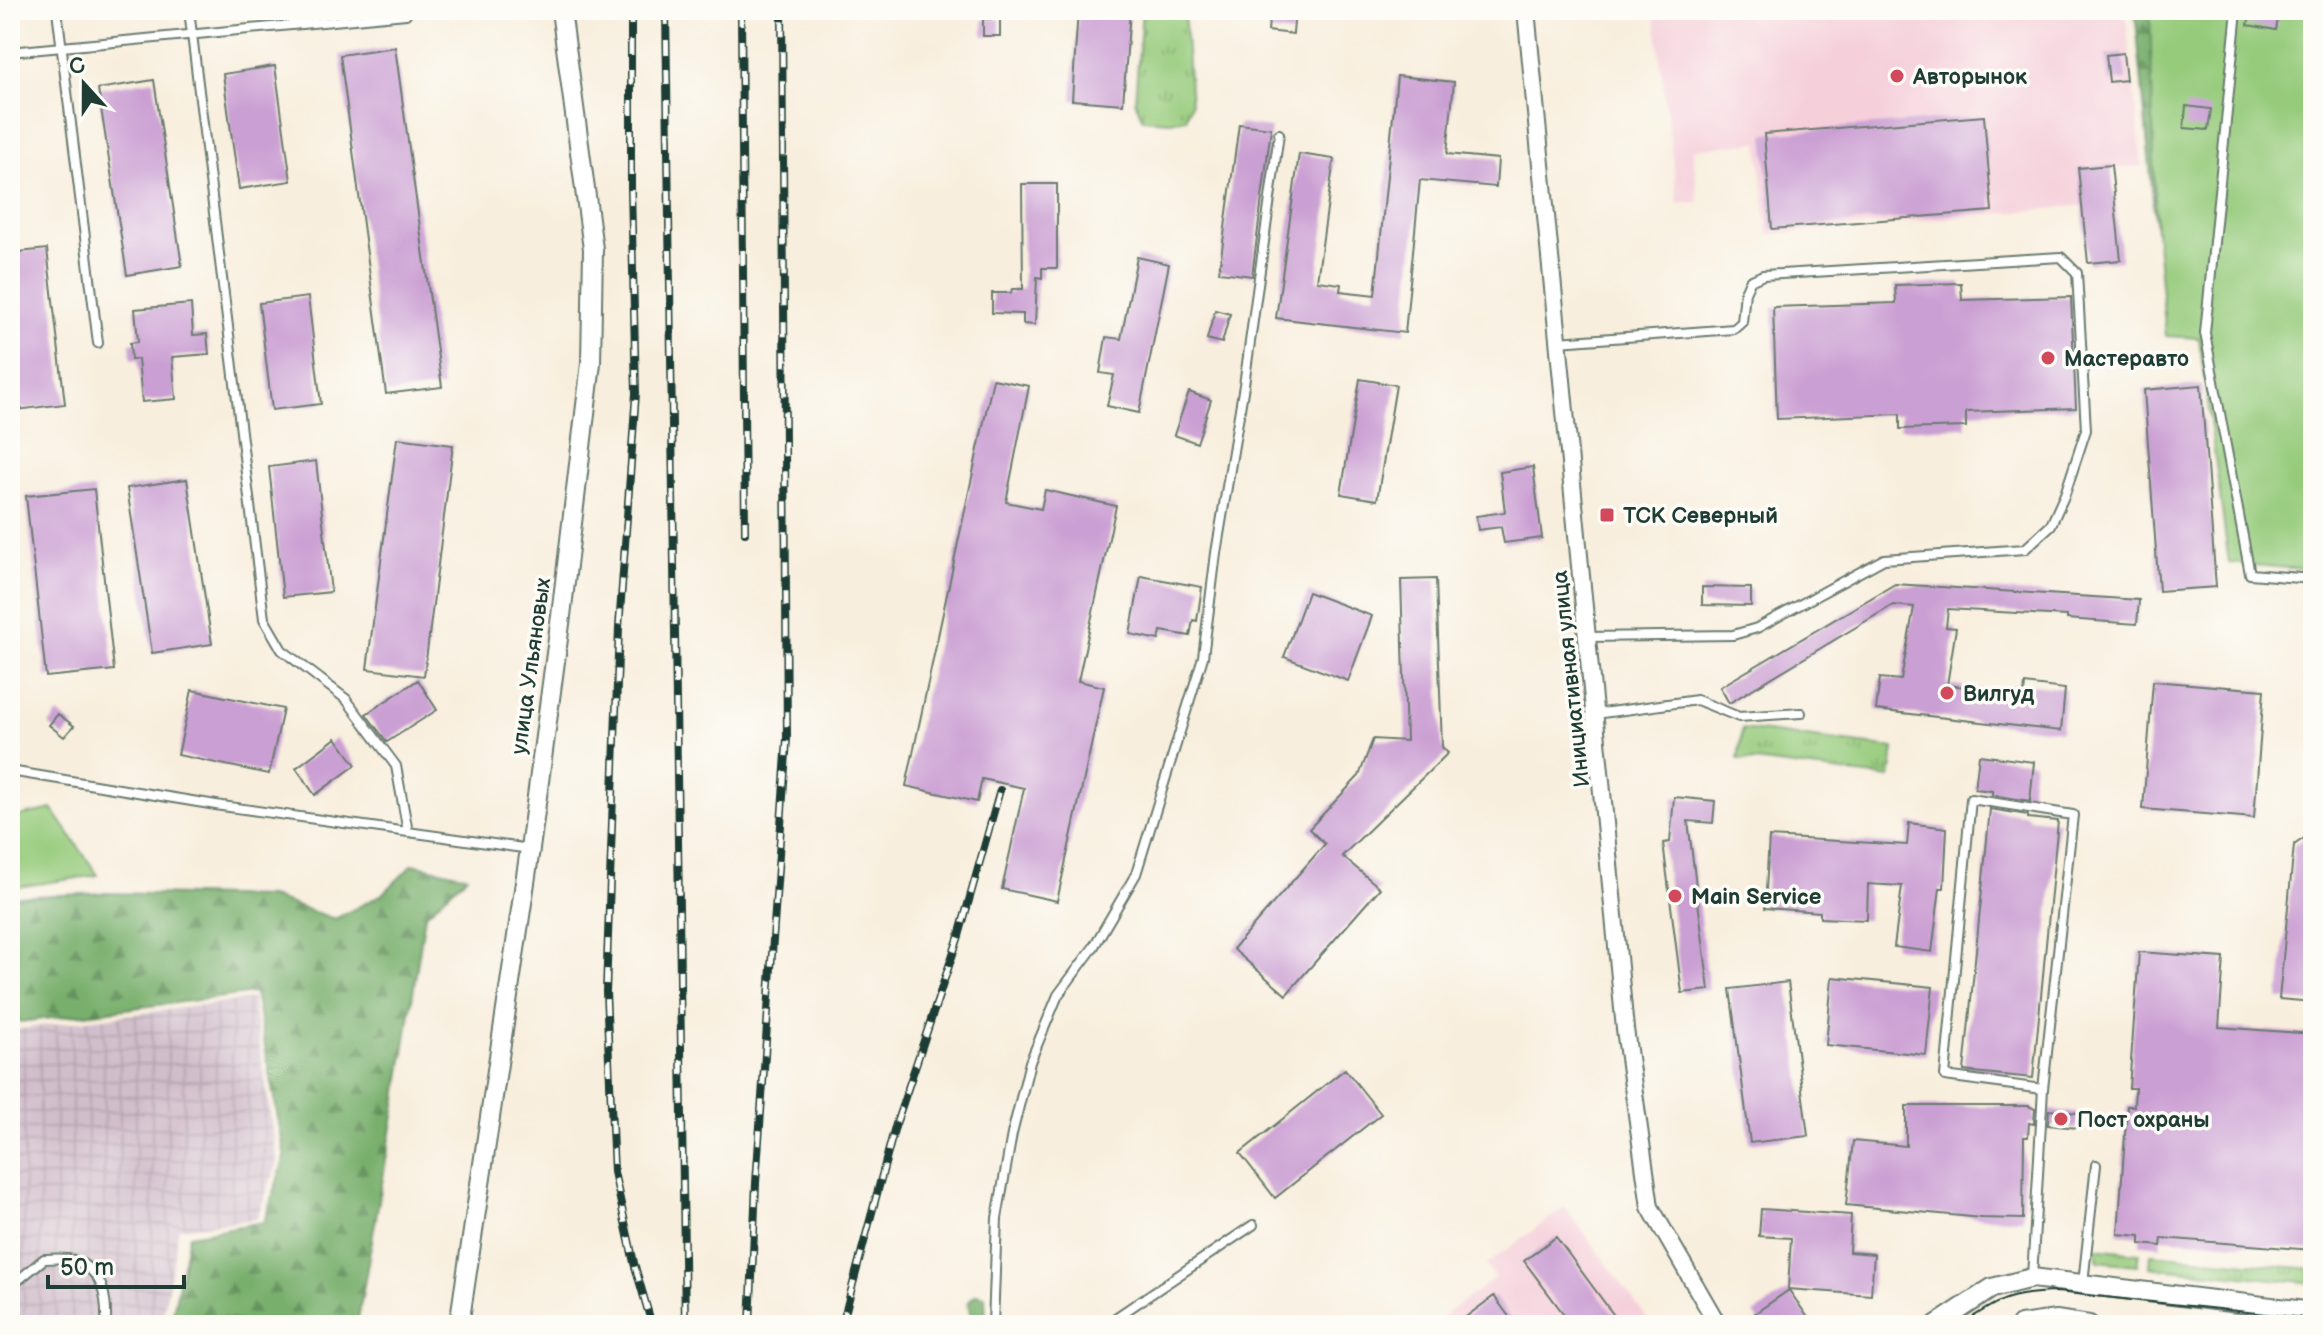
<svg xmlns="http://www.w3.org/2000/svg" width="2323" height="1335" viewBox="0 0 2323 1335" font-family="'Balsamiq Sans',sans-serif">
<defs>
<pattern id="industrial-grid" width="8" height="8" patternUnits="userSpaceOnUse" patternTransform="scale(2)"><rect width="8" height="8" fill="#d1bdcb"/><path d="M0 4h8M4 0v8" fill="none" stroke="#b3a3af"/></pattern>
<pattern id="grass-tufts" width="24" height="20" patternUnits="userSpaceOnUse" patternTransform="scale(2)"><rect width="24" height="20" fill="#96cb7c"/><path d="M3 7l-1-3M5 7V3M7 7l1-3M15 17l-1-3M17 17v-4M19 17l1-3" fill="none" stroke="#7aa666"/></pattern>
<pattern id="forest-firs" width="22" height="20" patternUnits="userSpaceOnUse" patternTransform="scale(2)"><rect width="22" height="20" fill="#78af6c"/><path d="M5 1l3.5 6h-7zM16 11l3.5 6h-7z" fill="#62905a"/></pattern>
</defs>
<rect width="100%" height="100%" fill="#fdfcf7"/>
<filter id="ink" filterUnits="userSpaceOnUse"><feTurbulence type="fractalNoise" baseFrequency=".0125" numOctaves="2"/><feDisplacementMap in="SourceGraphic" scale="16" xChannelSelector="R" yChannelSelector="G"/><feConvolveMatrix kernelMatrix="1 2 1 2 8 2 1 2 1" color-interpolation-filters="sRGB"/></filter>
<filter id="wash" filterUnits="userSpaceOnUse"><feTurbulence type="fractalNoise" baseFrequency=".006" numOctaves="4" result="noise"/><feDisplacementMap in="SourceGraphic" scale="32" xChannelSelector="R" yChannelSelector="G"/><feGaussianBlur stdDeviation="1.8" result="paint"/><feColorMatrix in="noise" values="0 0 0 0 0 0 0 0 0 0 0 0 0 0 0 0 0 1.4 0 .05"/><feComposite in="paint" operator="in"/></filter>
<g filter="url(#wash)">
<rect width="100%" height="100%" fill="#f8eedd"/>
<!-- built -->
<path fill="#f5cfda" d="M 1654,10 L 2125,10 L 2142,166 L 2084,170 L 2087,205 L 1768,235 L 1758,142 L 1693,149 L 1698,202 L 1678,204 Z
M 1565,1207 L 1652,1325 L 1431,1325 L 1495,1278 L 1486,1265 Z"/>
<!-- industrial -->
<path fill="url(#industrial-grid)" d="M 252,999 L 278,1163 L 256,1219 L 179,1228 L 163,1315 L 155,1325 L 10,1325 L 10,1030 Z"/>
<!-- grass -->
<path fill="url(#grass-tufts)" stroke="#5a8458" stroke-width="2" d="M 1142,10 L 1184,10 L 1191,104 L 1186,119 L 1170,121 L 1143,119 L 1135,101 Z
M 1742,729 L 1894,748 L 1890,778 L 1738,759 Z
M 2095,1248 L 2139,1253 L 2137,1265 L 2098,1261 Z
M 2151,1254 L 2313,1269 L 2313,1283 L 2150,1267 Z"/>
<!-- forest -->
<path fill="url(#forest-firs)" stroke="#4c7650" stroke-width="2" d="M 2135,10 L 2150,10 L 2156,231 Z
M 413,864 L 467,876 L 425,915 L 397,1098 L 357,1325 L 251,1325 L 223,1317 L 172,1317 L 189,1235 L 264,1222 L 285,1157 L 255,993 L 10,1023 L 10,897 L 108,893 L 270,897 L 335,919 L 383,894 Z
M 976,1294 L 985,1296 L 986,1325 L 972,1325 L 968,1302 Z"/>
<!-- garden -->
<path fill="#96cb7c" stroke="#5a8458" stroke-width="2" d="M 2150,10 L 2313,10 L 2313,570 L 2229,563 L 2199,338 L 2166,336 L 2156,231 Z
M 52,809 L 98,875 L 10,888 L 10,818 Z"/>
<g id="blocks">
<!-- building -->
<path fill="#ca9fd3" d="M 1078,10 L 1130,10 L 1123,104 L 1072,100 Z
M 1270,10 L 1295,10 L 1293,34 L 1268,31 Z
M 2251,10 L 2279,13 L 2276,30 L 2248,25 Z
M 983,19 L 1000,19 L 1000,36 L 983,36 Z
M 395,47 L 442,387 L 386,394 L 340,55 Z
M 2123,53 L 2126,80 L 2109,82 L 2106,55 Z
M 275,66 L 291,181 L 239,189 L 223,74 Z
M 1397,76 L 1454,82 L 1447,154 L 1498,159 L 1496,187 L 1420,180 L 1405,333 L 1276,318 L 1299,154 L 1334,159 L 1317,281 L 1341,284 L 1340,291 L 1375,295 Z
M 154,80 L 182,266 L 127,275 L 98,89 Z
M 2186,106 L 2211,109 L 2208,130 L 2184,128 Z
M 1984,116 L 1992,211 L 1772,229 L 1764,134 Z
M 1239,124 L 1271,128 L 1252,276 L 1219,272 Z
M 2111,165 L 2121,260 L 2088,263 L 2078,168 Z
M 1022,184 L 1057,184 L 1057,268 L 1042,268 L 1042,278 L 1037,277 L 1035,325 L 1023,324 L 1023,314 L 992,313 L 992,293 L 1011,293 L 1012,289 L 1023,289 Z
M 47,249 L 65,404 L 17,410 L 10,351 L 10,253 Z
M 1137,257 L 1169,264 L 1139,413 L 1107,406 L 1114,375 L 1100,373 L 1106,337 L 1121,339 Z
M 1961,283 L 1962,300 L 2071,297 L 2076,408 L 1966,412 L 1966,427 L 1900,429 L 1900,414 L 1777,419 L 1773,307 L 1896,303 L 1895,285 Z
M 308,297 L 321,404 L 272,410 L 259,303 Z
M 191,304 L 193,335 L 207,334 L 209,354 L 172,357 L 176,399 L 142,402 L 138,359 L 131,360 L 130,343 L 138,342 L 135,309 Z
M 1215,310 L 1230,314 L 1222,343 L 1207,339 Z
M 993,379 L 1029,386 L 1006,502 L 1041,509 L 1045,490 L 1116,506 L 1078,681 L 1104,687 L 1057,901 L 1002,889 L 1024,788 L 982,779 L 977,802 L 906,786 Z
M 1360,379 L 1396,385 L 1377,500 L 1341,494 Z
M 2201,385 L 2216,587 L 2159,591 L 2144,390 Z
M 1189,392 L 1211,400 L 1197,443 L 1174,435 Z
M 397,438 L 453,445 L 424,676 L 367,669 Z
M 316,461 L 331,592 L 283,597 L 269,467 Z
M 1533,467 L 1542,538 L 1504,543 L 1501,527 L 1478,530 L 1476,516 L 1505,512 L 1500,472 Z
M 187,479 L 212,644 L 152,653 L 127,488 Z
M 94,489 L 114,670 L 46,677 L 26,496 Z
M 1141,576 L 1202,587 L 1197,621 L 1193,620 L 1190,636 L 1161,631 L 1159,640 L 1130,634 Z
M 1436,579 L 1442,747 L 1448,753 L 1342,856 L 1380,888 L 1286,995 L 1233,949 L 1325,844 L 1309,829 L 1359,776 L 1373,739 L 1406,741 L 1401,580 Z
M 1895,584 L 2139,600 L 2137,624 L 2067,619 L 2067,616 L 1948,609 L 1946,627 L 1956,628 L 1947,685 L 2024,694 L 2025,684 L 2065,689 L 2061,731 L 1876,710 L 1880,678 L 1901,680 L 1914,607 L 1893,605 L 1729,703 L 1720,687 Z
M 1702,587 L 1751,588 L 1751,606 L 1702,605 Z
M 1308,592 L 1372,616 L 1348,681 L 1284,657 Z
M 418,680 L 437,710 L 387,742 L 366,714 Z
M 2153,681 L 2264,690 L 2254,818 L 2143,809 Z
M 192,690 L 283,709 L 269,774 L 178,755 Z
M 58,714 L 74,726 L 64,737 L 49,725 Z
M 336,738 L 356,765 L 315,795 L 296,768 Z
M 1979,755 L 2034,762 L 2030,801 L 1992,795 L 1992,791 L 1975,789 Z
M 1674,797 L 1715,801 L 1713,823 L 1688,821 L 1709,990 L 1682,993 L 1663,843 L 1670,842 Z
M 1990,809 L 2028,815 L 2028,818 L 2058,821 L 2033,1078 L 1964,1071 Z
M 1909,823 L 1947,828 L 1944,888 L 1940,888 L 1932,952 L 1894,947 L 1902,886 L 1868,884 L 1867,920 L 1820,918 L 1820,912 L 1765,908 L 1769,837 L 1907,845 Z
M 2313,832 L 2313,1002 L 2279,999 L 2294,845 Z
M 2139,952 L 2224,958 L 2219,1027 L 2313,1034 L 2313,1250 L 2162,1238 L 2161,1246 L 2140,1244 L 2140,1236 L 2118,1234 L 2127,1106 L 2134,1106 L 2135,1088 L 2129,1088 Z
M 1832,977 L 1933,987 L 1926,1055 L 1826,1045 Z
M 1788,982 L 1808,1136 L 1750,1143 L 1730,989 Z
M 1345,1069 L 1381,1114 L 1275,1198 L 1240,1153 Z
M 1906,1106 L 2029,1106 L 2035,1109 L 2034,1124 L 2029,1123 L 2028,1137 L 2024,1137 L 2023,1219 L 1982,1218 L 1846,1205 L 1853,1141 L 1906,1146 Z
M 2049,1110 L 2078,1113 L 2077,1128 L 2048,1125 Z
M 1761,1209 L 1851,1215 L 1849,1252 L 1874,1254 L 1871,1295 L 1788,1289 L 1791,1238 L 1759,1236 Z
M 1556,1237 L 1621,1325 L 1572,1325 L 1524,1261 Z
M 1789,1290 L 1813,1325 L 1762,1325 L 1754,1314 Z
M 1494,1296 L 1515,1325 L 1455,1325 Z"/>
</g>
</g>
<g filter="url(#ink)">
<use href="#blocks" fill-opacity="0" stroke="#6b7b6f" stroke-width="2"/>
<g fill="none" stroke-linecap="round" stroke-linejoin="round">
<!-- service casing -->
<g stroke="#6b7b6f" stroke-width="12">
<path id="service" d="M 57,10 L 98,343
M 189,10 L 264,619 L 282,650 L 346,699 L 396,766 L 408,832
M 2237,10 L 2205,333 L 2250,574 L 2313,579
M 10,52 L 406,14
M 1558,342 L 1734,329 L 1742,322 L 1745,292 L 1750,281 L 1763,275 L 2061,257 L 2077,273 L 2086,430 L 2065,494 L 2051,525 L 2025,549 L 1884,559 L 1757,628 L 1733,635 L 1588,637
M 1595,714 L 1697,700 L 1739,717 L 1801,713
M 10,771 L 222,806 L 530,849
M 2032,1277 L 2043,1089 L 2073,815 L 1971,799 L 1945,1076 L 2043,1089
M 2083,1283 L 2096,1165
M 10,1287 L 44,1259 C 53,1259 67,1257 76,1261 C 104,1272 107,1298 106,1325
M 993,1325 L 997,1218 L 1012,1134 L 1030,1062 L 1058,995 L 1093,948 L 1136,874 L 1203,657 L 1216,553 L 1244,385 L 1279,134
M 1105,1325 L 1253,1225"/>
</g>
<!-- minor casing -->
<g stroke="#6b7b6f" stroke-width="20">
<path id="minor" d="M 1526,10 L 1625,1029 L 1650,1207 L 1718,1325"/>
</g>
<!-- tertiary casing -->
<g stroke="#6b7b6f" stroke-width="22">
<path id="tertiary" d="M 459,1325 L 530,849 L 561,616 L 591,363 L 593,249 L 561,10
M 1936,1325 L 1992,1288 L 2032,1278 L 2313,1312
M 2021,1325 L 2056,1320 L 2089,1325"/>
</g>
<!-- service -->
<use href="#service" stroke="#fff" stroke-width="8"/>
<!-- minor -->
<use href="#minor" stroke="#fff" stroke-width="16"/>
<!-- tertiary -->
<use href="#tertiary" stroke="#fff" stroke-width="18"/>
<!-- tram -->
<path stroke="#1f3d34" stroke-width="2" d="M 1961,1325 C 1998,1299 2011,1293 2057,1292 L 2313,1319"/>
<!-- rail casing -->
<g stroke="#1f3d34" stroke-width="8">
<path id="rail" d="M 631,10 L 631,189 L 636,393 L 619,627 L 606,992 L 614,1172 L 634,1263 L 652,1325
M 666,10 L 685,1325
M 741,10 L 745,533
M 750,1325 L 756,1183 L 787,739 L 782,10
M 842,1325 L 894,1130 L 959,936 L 1000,790"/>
</g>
<!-- rail -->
<use href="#rail" stroke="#fdfcf7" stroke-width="5" stroke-dasharray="15" stroke-linecap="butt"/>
</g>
</g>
<!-- markers -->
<g fill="#d1495b" stroke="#fdfcf7" stroke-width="3">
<circle cx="1897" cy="76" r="8"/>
<circle cx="2048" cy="358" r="8"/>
<rect x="1599" y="507" width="16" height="16" rx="4"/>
<circle cx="1947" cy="693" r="8"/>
<circle cx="1675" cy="896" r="8"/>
<circle cx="2061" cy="1119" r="8"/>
</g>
<g text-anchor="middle" stroke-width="7" stroke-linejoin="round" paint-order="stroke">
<!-- poi labels -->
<g font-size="22" font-weight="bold" fill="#1f3d34" stroke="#fdfcf7" text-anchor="start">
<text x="1913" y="84">Авторынок</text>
<text x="2064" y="366">Мастеравто</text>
<text x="1623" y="523">ТСК Северный</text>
<text x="1963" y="701">Вилгуд</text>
<text x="1691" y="904">Main Service</text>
<text x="2077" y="1127">Пост охраны</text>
</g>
<!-- street labels -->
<g font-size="22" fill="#1f3d34" stroke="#fdfcf7">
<text transform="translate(530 666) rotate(-82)" y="8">улица Ульяновых</text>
<text transform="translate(1570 679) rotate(-96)" y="8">Инициативная улица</text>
</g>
</g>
<!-- margin -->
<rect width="2323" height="1335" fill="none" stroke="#fdfcf7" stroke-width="40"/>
<!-- north arrow -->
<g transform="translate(84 84) rotate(339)" stroke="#fdfcf7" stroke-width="6" paint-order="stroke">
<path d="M0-6L14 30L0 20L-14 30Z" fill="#1f3d34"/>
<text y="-12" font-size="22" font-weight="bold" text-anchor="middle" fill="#1f3d34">С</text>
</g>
<!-- scale -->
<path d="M48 1275v12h136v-12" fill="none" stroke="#1f3d34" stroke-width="4"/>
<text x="60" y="1275" font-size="24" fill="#1f3d34" stroke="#fdfcf7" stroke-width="6" paint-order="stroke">50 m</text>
</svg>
